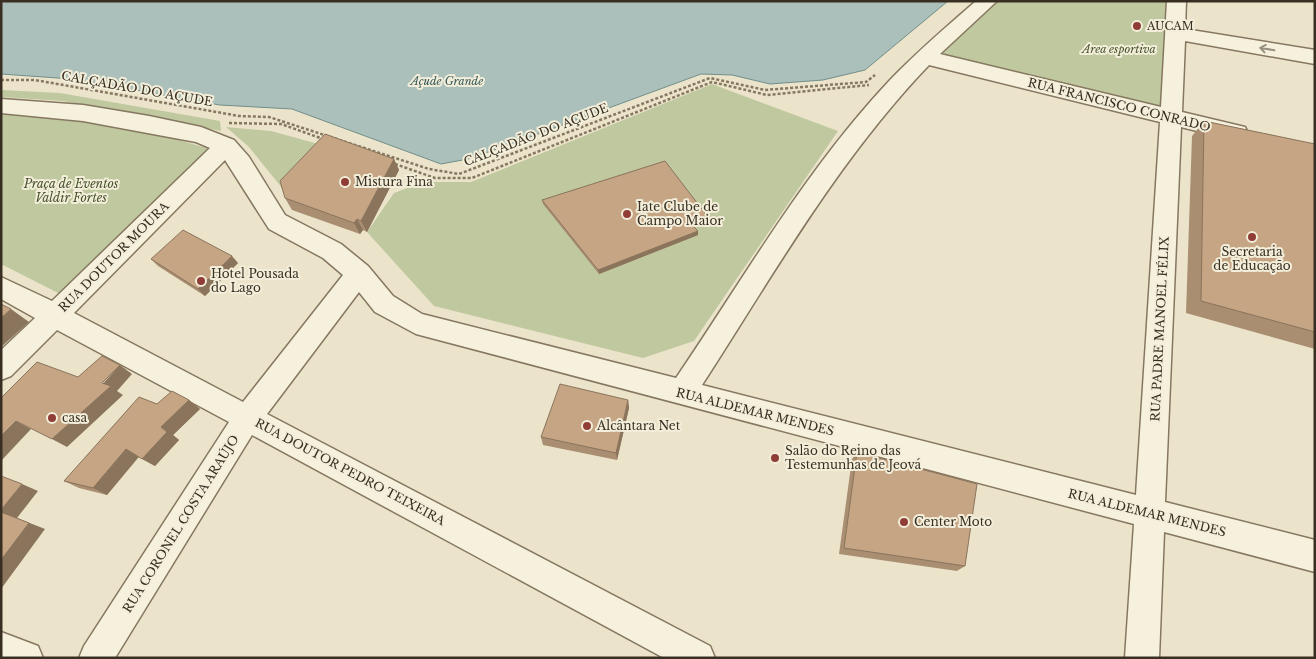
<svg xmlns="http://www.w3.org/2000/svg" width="1316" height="659" viewBox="0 0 1316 659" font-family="'Libre Baskerville',serif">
<rect width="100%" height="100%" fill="#ebe4cb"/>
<!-- green -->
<path fill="#c0c89f" d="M 995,1 L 1172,1 L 1161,108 L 938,53 Z
M 712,84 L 838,131 L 694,341 L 643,358 L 434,306 L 367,232 L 394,193 L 423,182 L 471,182 Z
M 1,90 L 60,93 L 220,121 L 221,131 L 62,101 L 1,97 Z
M 1,111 L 143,130 L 210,149 L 64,296 L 1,264 Z
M 226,127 L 271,131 L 322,145 L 282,188 L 249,147 Z"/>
<!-- water -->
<path fill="#abc0bb" stroke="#728e89" d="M 1,1 L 948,1 L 865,70 L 823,80 L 770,84 L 732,75 L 701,74 L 500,148 L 468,159 L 441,164 L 292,109 L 220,105 L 72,79 L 1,74 Z"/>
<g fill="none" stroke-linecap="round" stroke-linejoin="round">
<!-- minor casing -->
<g stroke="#867760" stroke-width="3">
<path id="minor" d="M 976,1 L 997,1 L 940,54 L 1161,107 L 1167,1 L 1186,1 L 1185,29 L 1315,50 L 1315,64 L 1185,41 L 1182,112 L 1245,127 L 1248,133 L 1245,139 L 1237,141 L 1181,127 L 1165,502 L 1315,540 L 1315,572 L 1164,532 L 1159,658 L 1125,658 L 1134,524 L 416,334 L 375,312 L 359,292 L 267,414 L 710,646 L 715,658 L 664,658 L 252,435 L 115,658 L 79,658 L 84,646 L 229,422 L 57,330 L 11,376 L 1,380 L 1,350 L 35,318 L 1,299 L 1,277 L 52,301 L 210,148 L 196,142 L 83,121 L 1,113 L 1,99 L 83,105 L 149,116 L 201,127 L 234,140 L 249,157 L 285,215 L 341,244 L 368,266 L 393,296 L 422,314 L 676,378 C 744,278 806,169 890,80 C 917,52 946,27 976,1 ZM 929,65 L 1160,122 L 1136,495 L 702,385 C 773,275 838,160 929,65 ZM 225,160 L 269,229 L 323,258 L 343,275 L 243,402 L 74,313 Z
M 1,632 L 38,646 L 43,658 L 1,658 Z"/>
</g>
<!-- path -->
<path stroke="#867760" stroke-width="2.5" stroke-dasharray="3 2" stroke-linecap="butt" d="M 1,80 L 35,80 L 239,116 L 269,117 L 429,169 L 459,174 L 710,78 L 765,90 L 866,82 L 875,75
M 229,123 L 281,124 L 323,139
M 395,164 L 435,178 L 472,178 L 712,82 L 767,95 L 869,85"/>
<!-- minor -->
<use href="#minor" fill="#f6f1dd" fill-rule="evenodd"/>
</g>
<!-- wall -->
<path fill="#a98e72" d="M 1204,121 L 1315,144 L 1315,349 L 1186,313 L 1192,136 Z
M 394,159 L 399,170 L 367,232 L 363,230 L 360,234 L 292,210 L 285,198 Z
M 542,200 L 711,221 L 710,224 L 693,226 L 698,231 L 698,235 L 599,274 L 543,204 Z
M 151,259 L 238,263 L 205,296 L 158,266 Z
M 189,400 L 200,409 L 173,435 L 179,440 L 155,466 L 139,457 L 107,495 L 79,488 L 64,481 L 157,404 Z
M 628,400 L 629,408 L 617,460 L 543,445 L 541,437 Z
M 857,452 L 965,566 L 957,571 L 839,554 L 852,459 Z"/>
<!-- shaded-wall -->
<path fill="#8a745c" d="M 394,159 L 399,170 L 367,232 L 361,221 Z
M 357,219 L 363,230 L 360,234 L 354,223 Z
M 698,231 L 698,235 L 599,274 L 598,270 Z
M 232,256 L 238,263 L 205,296 L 198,289 Z
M 11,309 L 29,322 L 1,347 L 1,318 Z
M 120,365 L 132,374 L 117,391 L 123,395 L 67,447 L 52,439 Z
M 189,400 L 200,409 L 173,435 L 179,440 L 155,466 L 142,459 L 161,427 Z
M 628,400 L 629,408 L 617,460 L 616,453 Z
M 16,421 L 31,429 L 1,461 L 1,436 Z
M 126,449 L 139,456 L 107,495 L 93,488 Z
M 22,484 L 38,491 L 17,518 L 45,529 L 1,589 L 1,510 Z"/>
<!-- building -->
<path fill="#c5a584" stroke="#8a745c" d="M 1204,121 L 1315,144 L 1315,332 L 1201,301 Z
M 325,134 L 394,159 L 361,221 L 357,219 L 354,223 L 285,198 L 280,181 Z
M 665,161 L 711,221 L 689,222 L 698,231 L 598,270 L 542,200 Z
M 183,230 L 232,256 L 198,289 L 151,259 Z
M 1,304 L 11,309 L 1,318 Z
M 102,356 L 120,365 L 102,383 L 111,386 L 52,439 L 16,421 L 1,436 L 1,398 L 37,362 L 78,377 Z
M 560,384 L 628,400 L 616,453 L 541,437 Z
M 172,391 L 189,400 L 161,427 L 167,432 L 142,459 L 126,449 L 93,488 L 64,481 L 139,397 L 157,404 Z
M 857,452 L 977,484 L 965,566 L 844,548 Z
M 1,476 L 22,484 L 1,510 Z
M 1,512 L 29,523 L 1,560 Z"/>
<!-- one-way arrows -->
<defs><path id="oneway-shaft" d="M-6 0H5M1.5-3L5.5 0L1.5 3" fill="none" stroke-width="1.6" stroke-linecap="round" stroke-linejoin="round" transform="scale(1.25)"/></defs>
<use stroke="#979080" href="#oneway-shaft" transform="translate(1267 49) rotate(-170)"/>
<!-- markers -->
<g fill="#8f3d36" stroke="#f3eeda" stroke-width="2">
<circle cx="1137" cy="26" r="5"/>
<circle cx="345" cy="182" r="5"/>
<circle cx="627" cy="214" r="5"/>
<circle cx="1252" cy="237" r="5"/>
<circle cx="201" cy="281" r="5"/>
<circle cx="52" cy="418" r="5"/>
<circle cx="587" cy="426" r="5"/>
<circle cx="775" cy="458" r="5"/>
<circle cx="904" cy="522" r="5"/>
</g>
<g text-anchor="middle" stroke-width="4" stroke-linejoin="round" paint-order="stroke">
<!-- far-poi labels -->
<g font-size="11" fill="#382f22" stroke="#f3eeda" text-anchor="start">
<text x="1147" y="30">AUCAM</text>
</g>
<!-- far-park labels -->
<g font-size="11" font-style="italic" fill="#45522b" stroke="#f3eeda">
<text x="1119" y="53">Area esportiva</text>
</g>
<!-- far-water labels -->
<g font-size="11" font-style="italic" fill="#335656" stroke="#f3eeda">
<text x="447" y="85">Açude Grande</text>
</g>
<!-- street labels -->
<g font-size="12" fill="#382f22" stroke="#f3eeda">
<text transform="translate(137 89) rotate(10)" y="4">CALÇADÃO DO AÇUDE</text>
<text transform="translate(1119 105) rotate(14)" y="4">RUA FRANCISCO CONRADO</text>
<text transform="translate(536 135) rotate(-21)" y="4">CALÇADÃO DO AÇUDE</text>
<text transform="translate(114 257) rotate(-45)" y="4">RUA DOUTOR MOURA</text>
<text transform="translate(1160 329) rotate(-87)" y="4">RUA PADRE MANOEL FÉLIX</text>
<text transform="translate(755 412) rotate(14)" y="4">RUA ALDEMAR MENDES</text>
<text transform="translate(350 472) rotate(28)" y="4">RUA DOUTOR PEDRO TEIXEIRA</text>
<text transform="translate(1147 513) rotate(14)" y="4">RUA ALDEMAR MENDES</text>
<text transform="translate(181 524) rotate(-58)" y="4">RUA CORONEL COSTA ARAÚJO</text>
</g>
<!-- poi labels -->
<g font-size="12" fill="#382f22" stroke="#f3eeda" text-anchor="start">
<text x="355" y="186">Mistura Fina</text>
<text x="637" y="211">Iate Clube de<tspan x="637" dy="14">Campo Maior</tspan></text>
<text x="1252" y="256" text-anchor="middle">Secretaria<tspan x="1252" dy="14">de Educação</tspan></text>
<text x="211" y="278">Hotel Pousada<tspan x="211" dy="14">do Lago</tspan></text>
<text x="62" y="422">casa</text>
<text x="597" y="430">Alcântara Net</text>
<text x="785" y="455">Salão do Reino das<tspan x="785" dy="14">Testemunhas de Jeová</tspan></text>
<text x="914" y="526">Center Moto</text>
</g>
<!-- park labels -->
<g font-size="12" font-style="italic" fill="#45522b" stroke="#f3eeda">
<text x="71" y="188">Praça de Eventos<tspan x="71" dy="14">Valdir Fortes</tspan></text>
</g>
</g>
<!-- border -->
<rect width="1316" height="659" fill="none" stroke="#382f22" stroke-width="5"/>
</svg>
